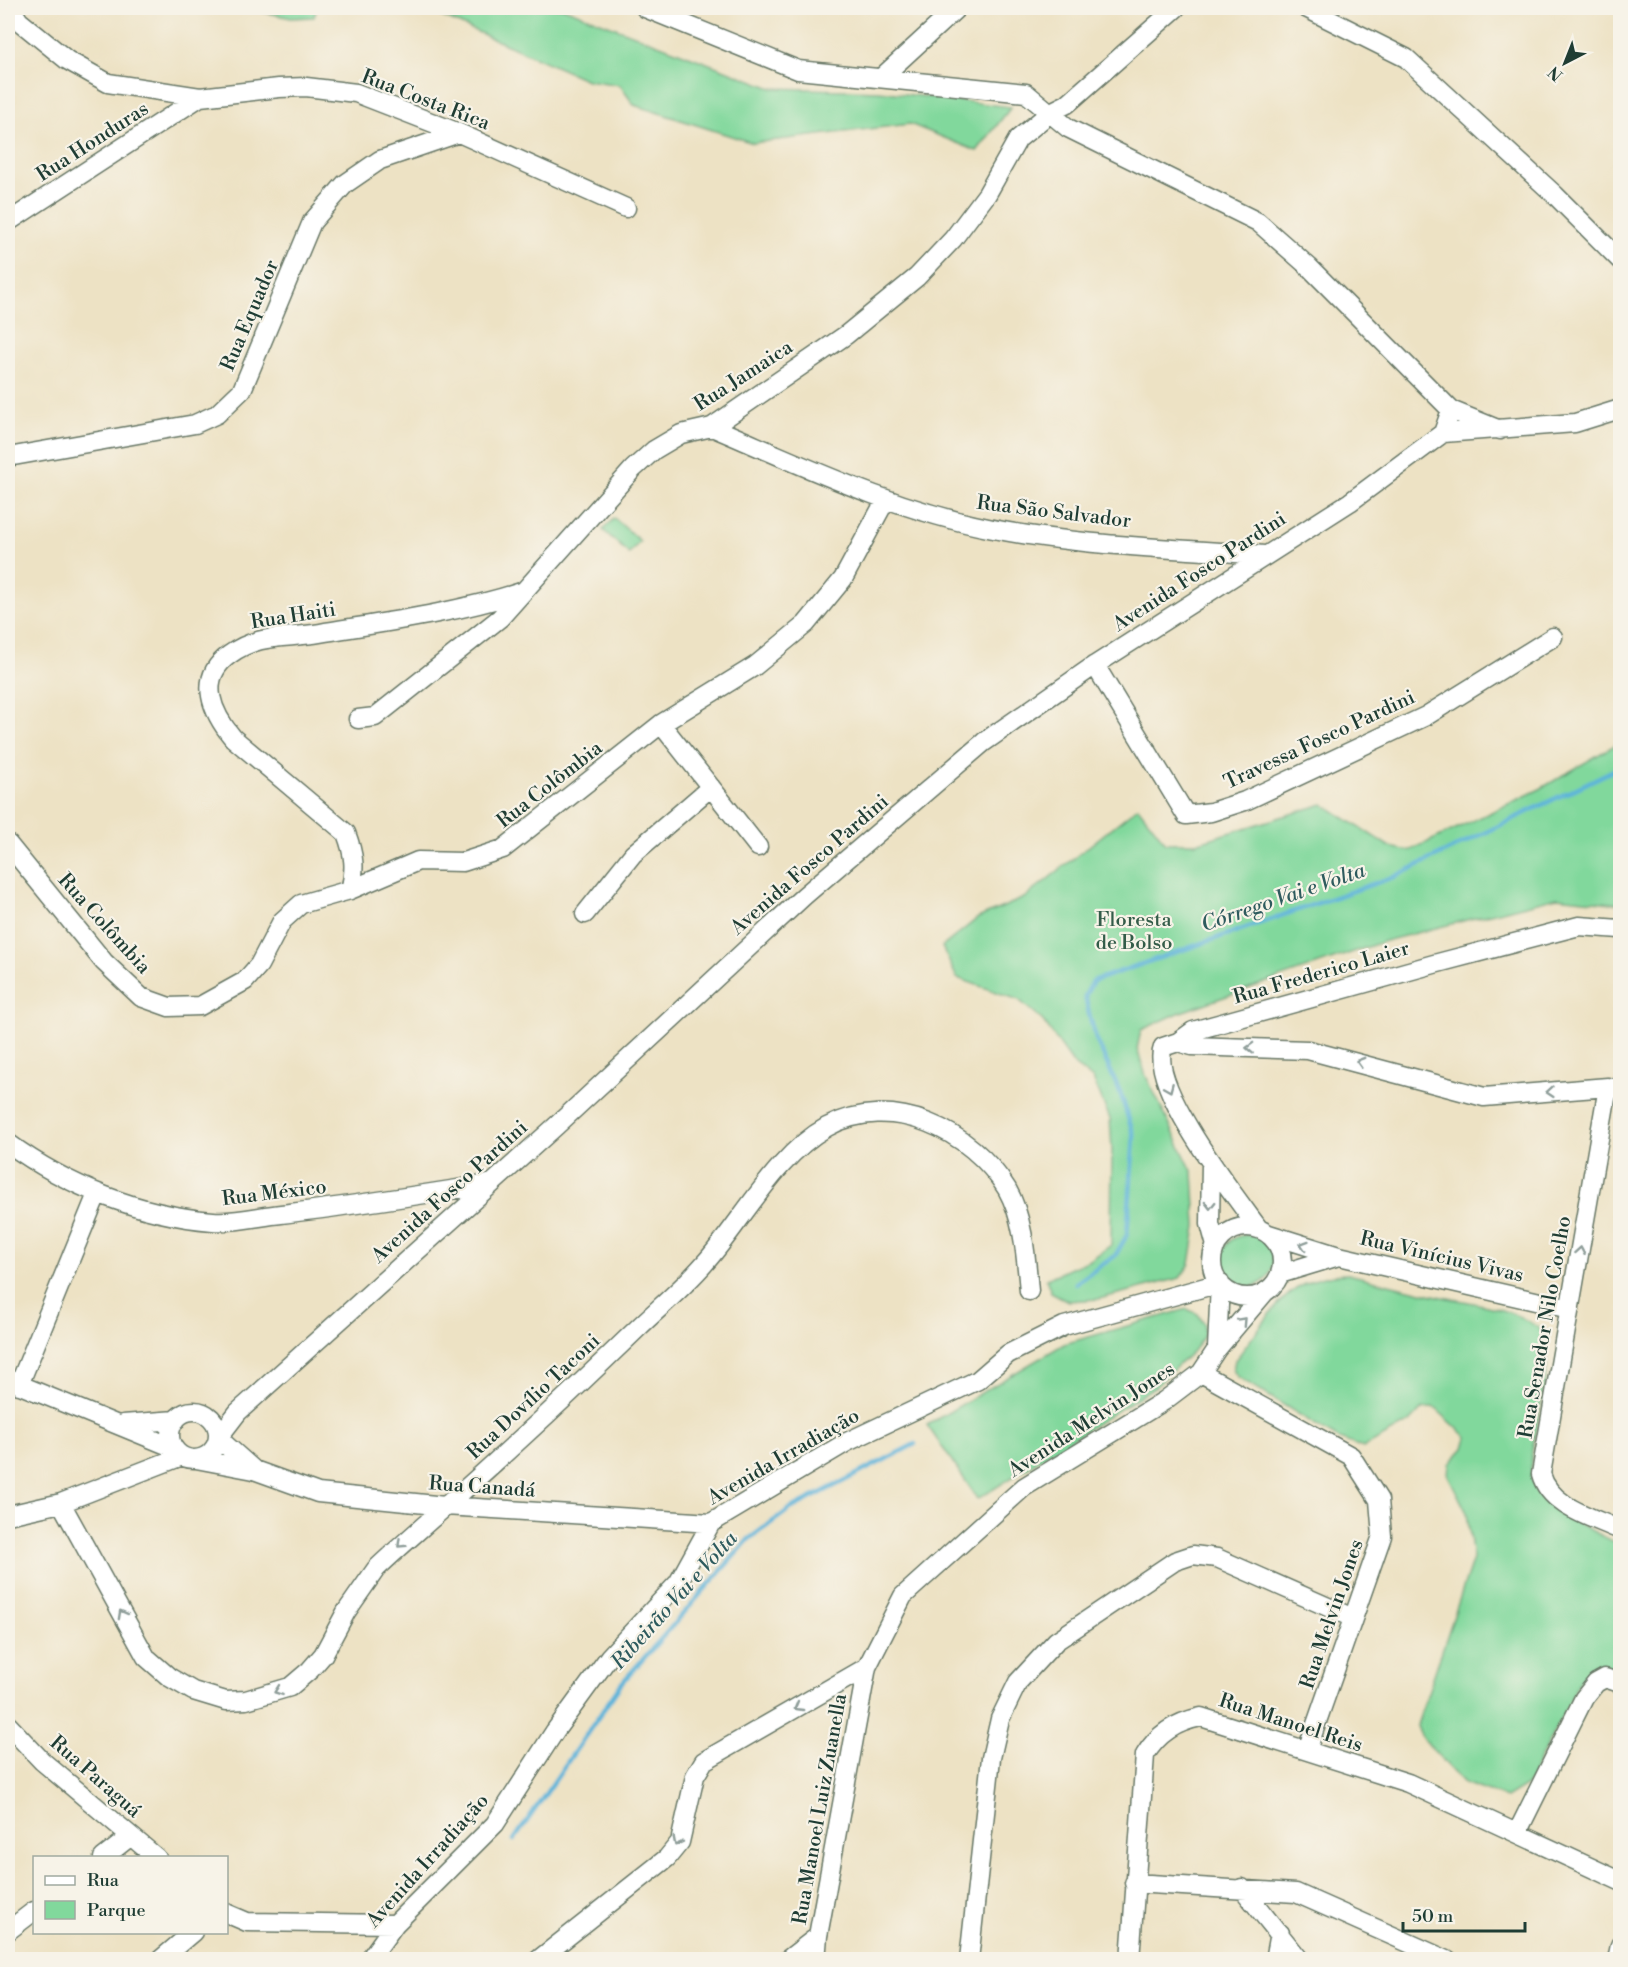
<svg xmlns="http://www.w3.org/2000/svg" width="1628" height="1967" viewBox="0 0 1628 1967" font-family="'Libre Bodoni',serif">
<rect width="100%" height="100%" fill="#f7f3e8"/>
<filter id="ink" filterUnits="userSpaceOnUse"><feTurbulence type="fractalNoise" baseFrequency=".0167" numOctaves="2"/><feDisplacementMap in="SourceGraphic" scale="12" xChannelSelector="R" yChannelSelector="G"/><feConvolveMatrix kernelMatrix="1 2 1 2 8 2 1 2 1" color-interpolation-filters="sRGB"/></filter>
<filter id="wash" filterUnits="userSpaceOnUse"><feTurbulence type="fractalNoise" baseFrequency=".008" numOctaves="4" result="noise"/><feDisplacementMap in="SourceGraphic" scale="24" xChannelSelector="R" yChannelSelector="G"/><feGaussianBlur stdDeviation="1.35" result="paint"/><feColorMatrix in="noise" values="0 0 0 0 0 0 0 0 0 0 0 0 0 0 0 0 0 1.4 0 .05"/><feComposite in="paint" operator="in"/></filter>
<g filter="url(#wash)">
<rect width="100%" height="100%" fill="#ede2c4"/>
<!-- green -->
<path fill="#81d89c" stroke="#508a68" stroke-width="1.5" d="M 245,8 L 317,8 L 314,17 L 291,18 Z
M 423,8 L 564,8 L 772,88 L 879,91 L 1011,107 L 977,151 L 910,124 L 753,143 L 634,105 L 620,85 L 587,80 Z
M 614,518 L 640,541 L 629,554 L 603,530 Z
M 1620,742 L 1620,904 L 1557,897 L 1385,941 L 1181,1012 L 1141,1030 L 1137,1049 L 1146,1076 L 1193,1173 L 1196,1226 L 1190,1264 L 1180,1278 L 1099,1299 L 1068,1301 L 1051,1292 L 1046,1279 L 1090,1260 L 1111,1245 L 1112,1149 L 1110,1119 L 1093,1079 L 1075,1066 L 1043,1021 L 1019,1000 L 957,978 L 942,947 L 978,918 L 1024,898 L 1138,807 L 1166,843 L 1196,843 L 1323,804 L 1390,847 L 1409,851 L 1540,789 Z
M1221 1261a26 26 0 1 1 52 0a26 26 0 1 1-52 0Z
M 1348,1274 C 1376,1281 1404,1288 1433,1295 C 1465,1302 1509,1306 1537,1327 C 1569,1353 1515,1456 1536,1491 C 1548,1512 1599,1533 1620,1545 L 1620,1672 L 1602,1664 L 1591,1669 L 1580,1680 L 1527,1785 L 1506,1798 L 1464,1783 L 1422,1738 L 1417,1725 L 1473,1559 L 1467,1513 L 1448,1475 L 1449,1464 L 1464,1448 L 1467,1437 L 1434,1407 L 1422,1409 L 1410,1422 L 1363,1448 L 1337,1438 L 1238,1377 L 1233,1370 L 1235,1360 C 1271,1317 1285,1275 1348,1274 Z
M 1187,1309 L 1198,1314 L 1204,1324 L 1204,1336 L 1193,1351 L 1156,1386 L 978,1499 L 927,1425 L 1064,1344 Z"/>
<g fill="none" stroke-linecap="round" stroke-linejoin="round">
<!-- stream -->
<path stroke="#5db4da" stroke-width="4.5" d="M 1076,1283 L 1115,1256 L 1127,1235 L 1134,1136 L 1120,1092 L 1096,1039 L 1089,1014 L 1085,996 L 1093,981 L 1396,876 L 1620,767
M 514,1840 L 621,1684 L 749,1539 L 790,1509 L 915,1444"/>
</g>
</g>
<g filter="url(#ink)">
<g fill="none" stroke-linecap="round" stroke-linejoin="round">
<!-- minor casing -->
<g stroke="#677766" stroke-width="21">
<path id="minor" d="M 11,8 L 19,21 L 67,60 L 108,83 L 200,97 L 279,88 L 306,87 L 356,93 L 459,133 L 626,208
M 645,8 L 798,70 L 1026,93 L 1068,128 L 1258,222 L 1309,267 L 1451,410 L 1500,430
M 1306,8 L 1406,58 L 1555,195 L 1620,260
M 882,77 L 957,8
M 8,222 L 200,97
M 712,427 C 804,466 894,510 993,529 C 1079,546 1176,548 1264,555
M 1443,433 L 1575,423 L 1620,409
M 8,457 L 195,424 L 217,414 L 242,390 L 312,222 L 345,184 L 380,160 L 459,133
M 1095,665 L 1186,815 L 1211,812 L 1245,801 L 1426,716 L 1553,637
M 358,719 L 375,717 L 500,618 L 633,469 L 654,450 L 681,434 L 712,427 L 846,335 L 917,277 L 953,239 L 987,194 L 1018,139 L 1051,112 L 1067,104 L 1176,8
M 661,724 L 758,847
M 8,844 L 104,962 L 141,997 L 169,1007 L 200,1006 L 245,981 L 259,965 L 282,921 L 301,904 L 350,890 L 418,861 L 463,862 L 503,849 L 661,724 L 755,666 L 806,624 L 843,579 L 885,501
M 350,890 C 356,869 354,854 346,833 L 233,738 C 213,714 196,679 229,655 C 259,633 285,639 320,633 C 387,622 456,613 521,592
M 585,914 L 633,854 L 711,787
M 1178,1042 L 1192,1046 L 1308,1050 L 1484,1097 L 1608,1087 L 1619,1089
M 1608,1087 L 1541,1474 C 1550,1507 1592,1517 1620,1530
M 8,1143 C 67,1186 139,1215 213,1221 C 235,1223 260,1216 281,1214 C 351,1206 420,1195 489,1184
M 1211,1163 L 1210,1224 L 1216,1246
M1212 1262a35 35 0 1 1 70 0a35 35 0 1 1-70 0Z
M 1259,1229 C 1235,1196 1148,1086 1163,1047 L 1178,1042 L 1193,1031 L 1434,964 L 1579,926 L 1620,929
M 1269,1234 L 1339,1256 L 1570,1309
M 1280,1274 L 1339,1256
M 1201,1373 L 1351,1456 L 1379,1500 L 1382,1536 L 1307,1750
M 8,1380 L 174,1448
M 19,1385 L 97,1194
M170 1435a24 24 0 1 1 48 0a24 24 0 1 1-48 0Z
M 123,1424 L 176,1420
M 196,1459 L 254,1470 L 318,1493 L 445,1506 L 711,1523
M 254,1470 L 218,1438 L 238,1412 L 556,1126 L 804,896 L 984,742 L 1095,665 L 1350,502 L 1443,433 L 1451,410
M 61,1503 L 146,1657 L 169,1677 L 193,1691 L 226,1701 L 246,1700 L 290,1687 L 310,1670 L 323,1655 L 346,1612 L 376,1569 C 399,1547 423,1527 447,1505 C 512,1448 576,1388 639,1327 C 660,1307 684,1287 704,1264 C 742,1222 776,1155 827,1127 C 892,1092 971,1130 1007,1189 C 1024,1219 1026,1258 1029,1291
M 8,1515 L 61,1503 L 182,1456
M 8,1725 L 42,1761 L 157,1858
M 1517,1833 L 1584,1698 L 1596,1683 L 1605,1678 L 1620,1683
M 103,1858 L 131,1836
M 1134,1883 L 1296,1893 L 1447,1960
M 1242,1888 L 1300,1960
M 226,1913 L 247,1922 L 395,1924
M 8,1931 L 34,1911
M 160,1960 L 193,1932
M 369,1960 L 395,1924 L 495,1824 L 555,1731 L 609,1657 L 678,1583 L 711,1523 L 847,1442 L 978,1380 L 1008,1354 L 1064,1326 L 1220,1283 L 1217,1349
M 538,1960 L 667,1858 L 680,1842 L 695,1776 L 704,1761 L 867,1667 L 903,1596 L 1024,1487 L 1164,1401 L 1201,1373 L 1217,1349 L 1266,1291
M 787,1960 L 818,1936
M 816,1960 L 818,1936 L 867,1667
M 969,1960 L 991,1758 L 1000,1719 L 1018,1682 L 1056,1641 L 1175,1561 L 1193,1555 L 1217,1558 L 1353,1618
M 1130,1960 L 1145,1755 C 1158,1733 1176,1722 1201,1717 L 1408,1783 L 1620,1881
M 1275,1960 L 1280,1933
M 1617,1960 L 1620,1945"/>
</g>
<!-- minor -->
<use href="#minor" stroke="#fff" stroke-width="18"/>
</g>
<!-- one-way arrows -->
<defs><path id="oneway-chevron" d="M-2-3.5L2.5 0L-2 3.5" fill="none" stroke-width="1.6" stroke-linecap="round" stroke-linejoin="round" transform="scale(1.5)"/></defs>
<g stroke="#8f9e9a">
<use href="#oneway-chevron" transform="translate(1250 1048) rotate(-178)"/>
<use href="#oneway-chevron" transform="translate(1360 1062) rotate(-164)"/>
<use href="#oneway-chevron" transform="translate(1169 1088) rotate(67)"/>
<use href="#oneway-chevron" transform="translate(1550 1092) rotate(175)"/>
<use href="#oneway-chevron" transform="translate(1210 1205) rotate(91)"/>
<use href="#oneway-chevron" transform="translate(1304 1245) rotate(-162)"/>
<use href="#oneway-chevron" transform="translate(1580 1251) rotate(-80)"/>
<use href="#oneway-chevron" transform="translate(1243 1321) rotate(-47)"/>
<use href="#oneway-chevron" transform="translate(401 1544) rotate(136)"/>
<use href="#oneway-chevron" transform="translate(122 1614) rotate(-119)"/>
<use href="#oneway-chevron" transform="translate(278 1691) rotate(160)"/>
<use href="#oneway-chevron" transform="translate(798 1707) rotate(150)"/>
<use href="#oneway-chevron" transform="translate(677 1842) rotate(117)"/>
</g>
</g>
<g text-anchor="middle" stroke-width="4.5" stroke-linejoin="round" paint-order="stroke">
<!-- street labels -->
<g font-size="20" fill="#1f3d34" stroke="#f7f3e8">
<text transform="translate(426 99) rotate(21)" y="7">Rua Costa Rica</text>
<text transform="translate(92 141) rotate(-33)" y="7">Rua Honduras</text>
<text transform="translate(249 315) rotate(-67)" y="7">Rua Equador</text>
<text transform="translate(743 375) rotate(-33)" y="7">Rua Jamaica</text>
<text transform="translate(1054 511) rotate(7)" y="7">Rua São Salvador</text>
<text transform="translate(1199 571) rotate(-33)" y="7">Avenida Fosco Pardini</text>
<text transform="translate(293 615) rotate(-9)" y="7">Rua Haiti</text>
<text transform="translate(1319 739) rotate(-25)" y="7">Travessa Fosco Pardini</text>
<text transform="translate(549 784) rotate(-38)" y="7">Rua Colômbia</text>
<text transform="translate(809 864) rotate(-41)" y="7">Avenida Fosco Pardini</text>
<text transform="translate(105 923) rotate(48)" y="7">Rua Colômbia</text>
<text transform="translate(1321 972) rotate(-16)" y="7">Rua Frederico Laier</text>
<text transform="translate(449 1191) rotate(-42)" y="7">Avenida Fosco Pardini</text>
<text transform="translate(274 1192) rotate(-7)" y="7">Rua México</text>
<text transform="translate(1442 1256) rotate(13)" y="7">Rua Vinícius Vivas</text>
<text transform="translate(1544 1327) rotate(-80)" y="7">Rua Senador Nilo Coelho</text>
<text transform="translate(533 1396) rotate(-43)" y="7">Rua Dovílio Taconi</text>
<text transform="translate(1091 1419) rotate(-33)" y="7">Avenida Melvin Jones</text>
<text transform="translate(783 1456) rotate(-30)" y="7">Avenida Irradiação</text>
<text transform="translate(482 1486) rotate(4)" y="7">Rua Canadá</text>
<text transform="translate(1331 1614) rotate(-71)" y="7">Rua Melvin Jones</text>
<text transform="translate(1291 1722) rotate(18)" y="7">Rua Manoel Reis</text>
<text transform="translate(96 1776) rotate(41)" y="7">Rua Paraguá</text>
<text transform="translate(819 1809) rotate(-80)" y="7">Rua Manoel Luiz Zuanella</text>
<text transform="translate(427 1860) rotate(-48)" y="7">Avenida Irradiação</text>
</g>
<!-- park labels -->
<g font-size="20" fill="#335c49" stroke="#f7f3e8">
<text x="1134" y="926">Floresta<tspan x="1134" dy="23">de Bolso</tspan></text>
</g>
<!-- water labels -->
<g font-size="21" font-style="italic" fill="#2e5b5e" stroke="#f7f3e8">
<text transform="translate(1283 897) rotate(-19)" y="7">Córrego Vai e Volta</text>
<text transform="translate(674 1600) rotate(-48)" y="7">Ribeirão Vai e Volta</text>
</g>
</g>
<!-- margin -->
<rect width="1628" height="1967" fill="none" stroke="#f7f3e8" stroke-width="30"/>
<!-- legend -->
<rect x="33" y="1856" width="195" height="78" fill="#f7f3e8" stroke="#a1aaa0" stroke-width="1.5"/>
<rect x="45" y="1876" width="30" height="9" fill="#ffffff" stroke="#a1aaa0" stroke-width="1.5"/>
<text x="87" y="1886" font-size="18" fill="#1f3d34">Rua</text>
<rect x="45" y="1901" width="30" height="18" fill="#81d89c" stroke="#a1aaa0" stroke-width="1.5"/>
<text x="87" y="1916" font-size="18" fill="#1f3d34">Parque</text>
<!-- north arrow -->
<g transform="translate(1565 63) rotate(222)" stroke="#f7f3e8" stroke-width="4.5" paint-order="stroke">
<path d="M0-4.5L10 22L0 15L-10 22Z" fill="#1f3d34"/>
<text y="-9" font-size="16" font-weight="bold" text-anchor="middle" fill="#1f3d34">N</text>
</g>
<!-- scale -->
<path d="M1403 1922v9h122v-9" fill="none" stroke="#1f3d34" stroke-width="3"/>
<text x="1412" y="1922" font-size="18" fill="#1f3d34" stroke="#f7f3e8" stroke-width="4.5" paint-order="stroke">50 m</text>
</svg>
